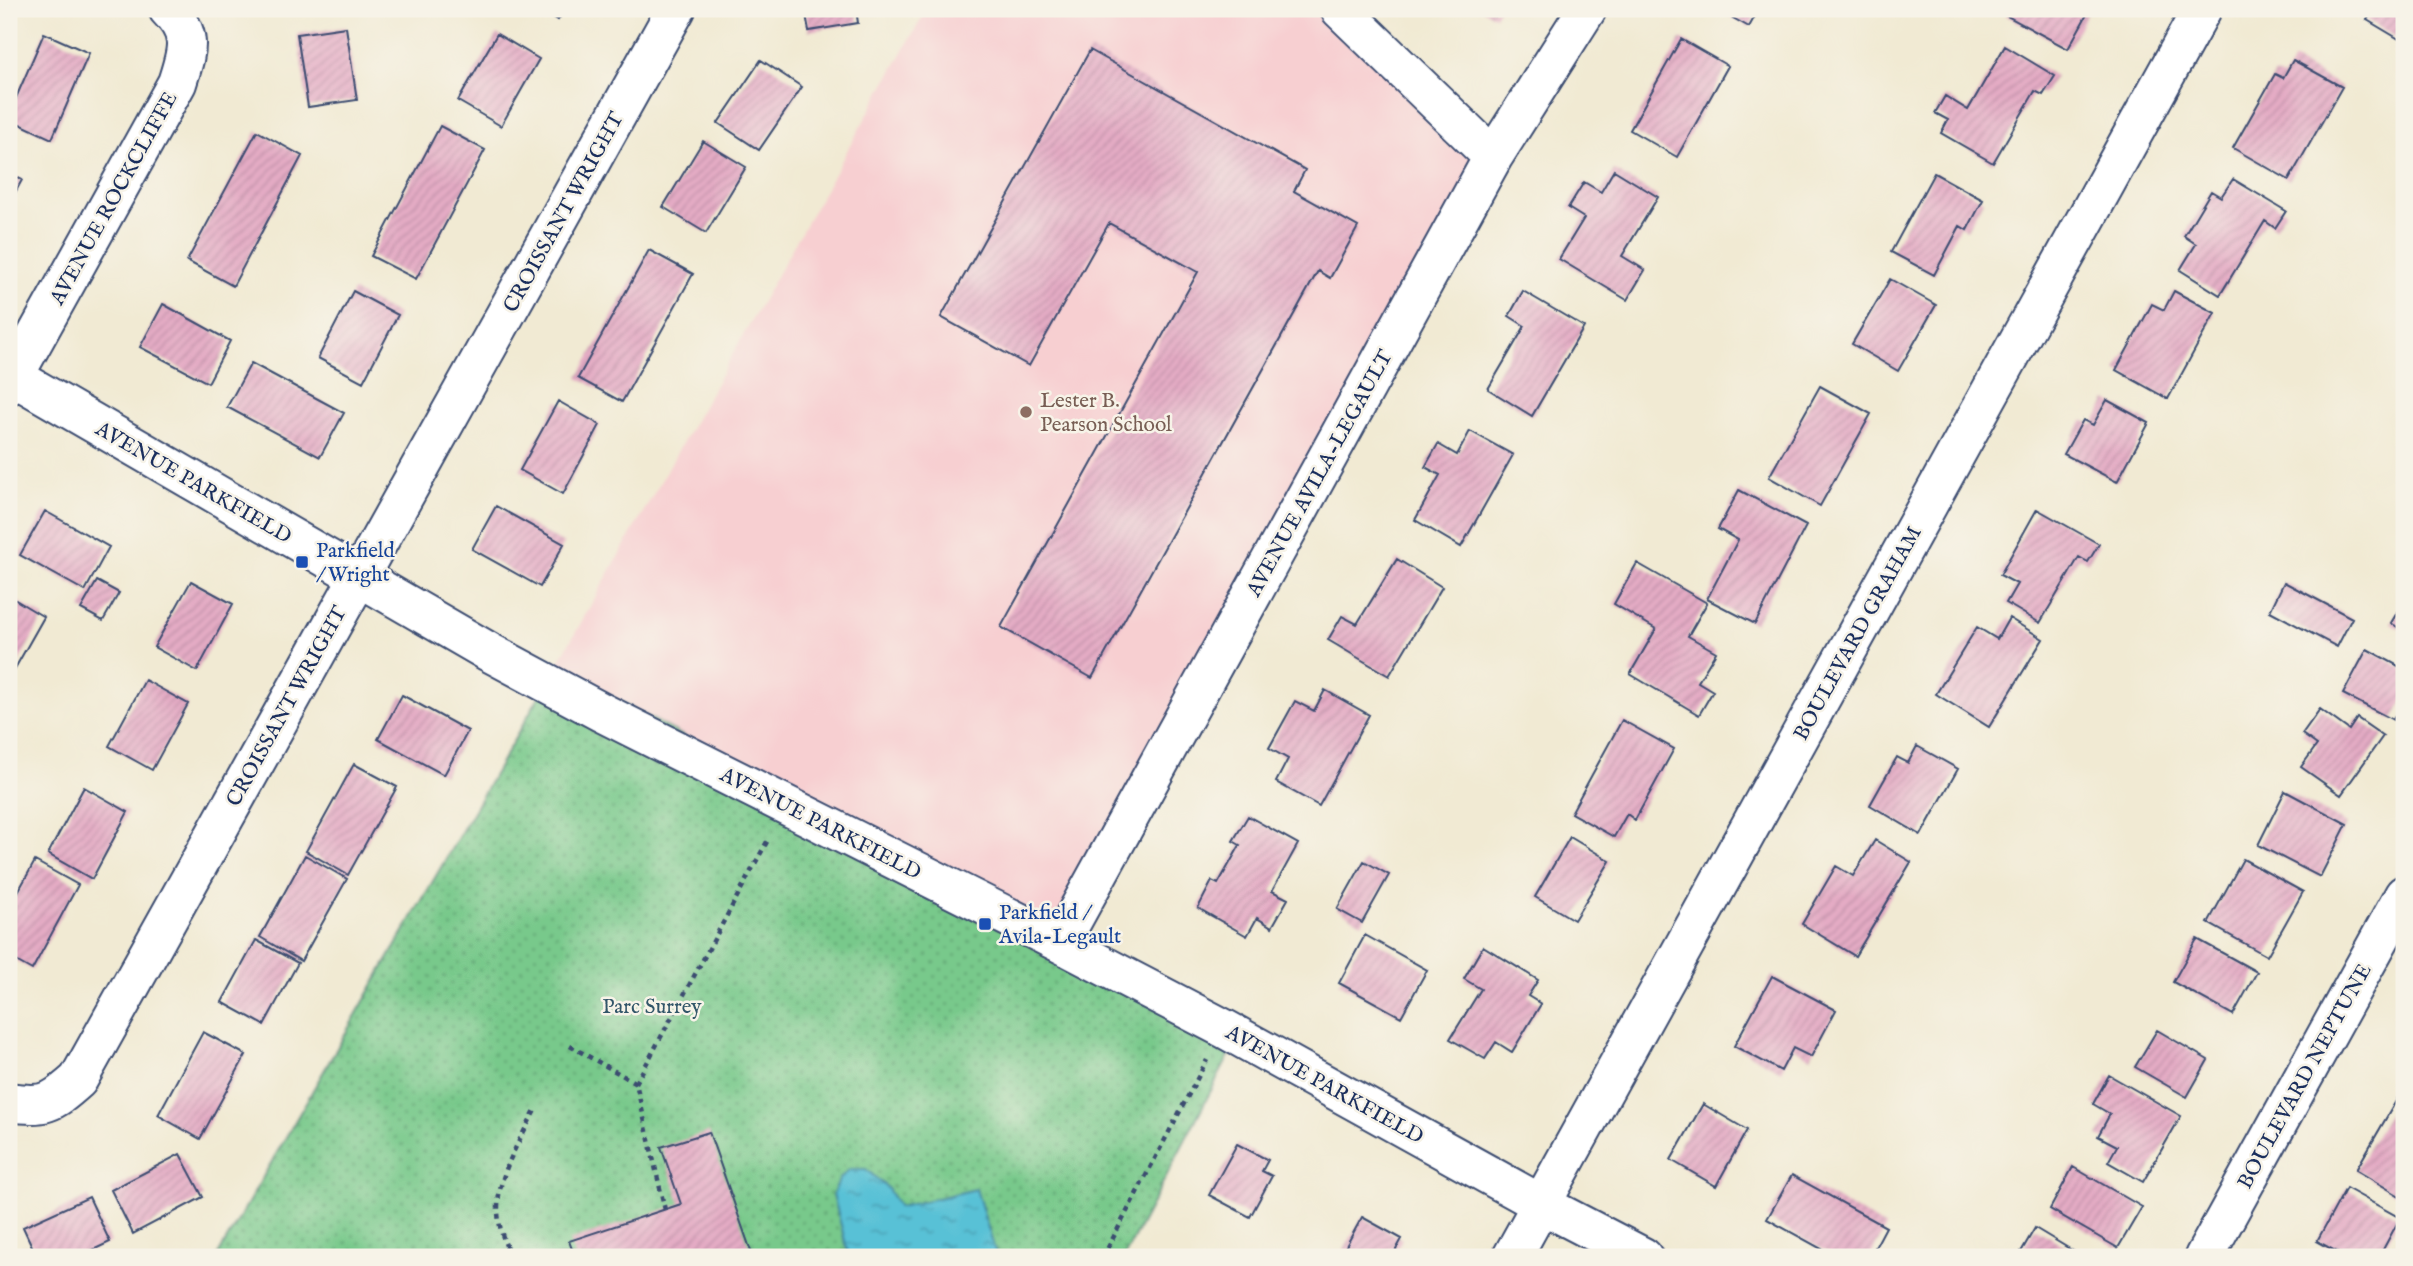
<svg xmlns="http://www.w3.org/2000/svg" width="2413" height="1266" viewBox="0 0 2413 1266" font-family="'IM FELL English',serif">
<defs>
<pattern id="park-dots" width="8" height="8" patternUnits="userSpaceOnUse" patternTransform="scale(1.75)"><rect width="8" height="8" fill="#78c98b"/><path d="M2 2h.1M6 6h.1" fill="none" stroke="#62a475" stroke-width="1.8" stroke-linecap="round"/></pattern>
<pattern id="water-ripples" width="26" height="14" patternUnits="userSpaceOnUse" patternTransform="scale(1.75)"><rect width="26" height="14" fill="#59c1d6"/><path d="M2 4q2-2 4 0t4 0M15 11q2-2 4 0t4 0" fill="none" stroke="#499db1"/></pattern>
<pattern id="building-hatch" width="6" height="6" patternUnits="userSpaceOnUse" patternTransform="scale(1.75)"><rect width="6" height="6" fill="#e4abc4"/><path d="M-1 1l2-2M0 6l6-6M5 7l2-2" fill="none" stroke="#c393ab"/></pattern>
</defs>
<rect width="100%" height="100%" fill="#f7f3e8"/>
<filter id="ink" filterUnits="userSpaceOnUse"><feTurbulence type="fractalNoise" baseFrequency=".0143" numOctaves="2"/><feDisplacementMap in="SourceGraphic" scale="14" xChannelSelector="R" yChannelSelector="G"/><feConvolveMatrix kernelMatrix="1 2 1 2 8 2 1 2 1" color-interpolation-filters="sRGB"/></filter>
<filter id="wash" filterUnits="userSpaceOnUse"><feTurbulence type="fractalNoise" baseFrequency=".00686" numOctaves="4" result="noise"/><feDisplacementMap in="SourceGraphic" scale="28" xChannelSelector="R" yChannelSelector="G"/><feGaussianBlur stdDeviation="1.57" result="paint"/><feColorMatrix in="noise" values="0 0 0 0 0 0 0 0 0 0 0 0 0 0 0 0 0 1.4 0 .05"/><feComposite in="paint" operator="in"/></filter>
<g filter="url(#wash)">
<rect width="100%" height="100%" fill="#f1ead3"/>
<!-- built -->
<path fill="#f7cfd1" d="M 927,9 L 1340,9 L 1493,157 L 1060,943 L 556,667 Z"/>
<!-- park -->
<path fill="url(#park-dots)" stroke="#4a7c74" stroke-width="2" d="M 556,667 L 1239,1037 L 1124,1257 L 217,1257 Z"/>
<!-- water -->
<path fill="url(#water-ripples)" stroke="#3a789a" stroke-width="2" d="M 850,1169 L 866,1169 L 888,1189 L 899,1207 L 976,1189 L 997,1257 L 849,1257 L 833,1194 L 840,1178 Z"/>
<g id="blocks">
<!-- building -->
<path fill="url(#building-hatch)" d="M 541,9 L 565,9 L 558,20 Z
M 805,9 L 856,9 L 858,23 L 809,31 Z
M 1481,9 L 1499,9 L 1495,16 Z
M 1717,9 L 1759,9 L 1749,27 Z
M 2009,9 L 2090,9 L 2068,49 L 2005,15 Z
M 2374,9 L 2404,9 L 2404,42 L 2367,20 Z
M 346,27 L 357,100 L 308,107 L 297,34 Z
M 44,33 L 89,53 L 52,139 L 9,119 L 9,114 Z
M 497,34 L 539,59 L 501,126 L 458,101 Z
M 1681,39 L 1728,66 L 1677,157 L 1630,130 Z
M 2005,46 L 2055,76 L 2043,95 L 2035,91 L 1993,163 L 1941,133 L 1948,120 L 1935,113 L 1945,96 L 1968,110 Z
M 1090,50 L 1305,170 L 1294,191 L 1358,227 L 1330,278 L 1318,271 L 1092,678 L 1001,627 L 1198,272 L 1109,223 L 1029,366 L 941,317 Z
M 761,60 L 802,87 L 759,150 L 718,123 Z
M 2293,60 L 2342,87 L 2289,180 L 2233,148 L 2275,74 L 2283,78 Z
M 440,126 L 485,150 L 416,279 L 371,256 Z
M 257,131 L 302,156 L 233,286 L 187,261 Z
M 703,141 L 746,167 L 706,233 L 663,207 Z
M 1614,170 L 1658,197 L 1622,256 L 1645,270 L 1627,300 L 1559,259 L 1584,218 L 1568,208 L 1584,182 L 1601,192 Z
M 9,173 L 22,180 L 9,204 Z
M 1934,173 L 1983,200 L 1967,230 L 1960,226 L 1934,275 L 1891,252 Z
M 2233,179 L 2286,211 L 2275,228 L 2265,221 L 2220,295 L 2180,270 L 2196,244 L 2184,236 L 2211,191 L 2221,197 Z
M 649,250 L 693,274 L 622,402 L 578,378 Z
M 1890,279 L 1936,305 L 1898,371 L 1852,344 Z
M 353,291 L 398,315 L 363,382 L 318,358 Z
M 1523,291 L 1584,327 L 1532,416 L 1488,389 L 1525,326 L 1509,316 Z
M 2174,291 L 2215,313 L 2168,399 L 2116,370 L 2152,304 L 2164,310 Z
M 163,304 L 230,341 L 208,383 L 140,347 Z
M 251,363 L 344,413 L 320,457 L 227,407 Z
M 1820,386 L 1871,414 L 1820,506 L 1769,477 Z
M 2107,400 L 2149,423 L 2117,482 L 2064,454 L 2083,420 L 2093,425 Z
M 558,401 L 600,425 L 563,494 L 520,470 Z
M 1470,431 L 1513,455 L 1461,547 L 1415,520 L 1440,475 L 1425,467 L 1438,444 L 1457,455 Z
M 1739,490 L 1806,526 L 1755,624 L 1707,599 L 1738,540 L 1718,529 Z
M 496,506 L 564,544 L 540,587 L 472,549 Z
M 2037,509 L 2099,544 L 2088,562 L 2079,557 L 2040,623 L 2006,603 L 2017,584 L 2000,575 Z
M 45,511 L 109,547 L 85,591 L 20,555 Z
M 1397,559 L 1442,587 L 1389,676 L 1328,640 L 1342,616 L 1357,624 Z
M 1637,563 L 1707,603 L 1688,636 L 1716,652 L 1698,682 L 1713,691 L 1699,715 L 1630,674 L 1656,629 L 1614,604 Z
M 97,581 L 119,593 L 103,621 L 81,609 Z
M 191,581 L 233,604 L 197,671 L 154,647 Z
M 2284,582 L 2352,618 L 2337,647 L 2270,611 Z
M 9,596 L 44,617 L 9,679 Z
M 2404,601 L 2404,631 L 2391,623 Z
M 2009,618 L 2043,639 L 1989,727 L 1936,694 L 1977,627 L 1997,639 Z
M 2367,649 L 2404,669 L 2404,699 L 2393,720 L 2343,694 Z
M 145,680 L 188,704 L 152,770 L 109,746 Z
M 1325,690 L 1369,715 L 1319,806 L 1276,782 L 1288,759 L 1269,748 L 1295,701 L 1314,711 Z
M 402,695 L 468,731 L 444,775 L 378,739 Z
M 2320,709 L 2349,730 L 2357,718 L 2383,736 L 2341,795 L 2301,767 L 2317,745 L 2302,734 Z
M 1622,720 L 1674,749 L 1635,820 L 1627,814 L 1614,837 L 1571,813 Z
M 1917,746 L 1958,769 L 1921,835 L 1870,805 L 1897,757 L 1908,763 Z
M 354,764 L 397,787 L 348,875 L 306,851 Z
M 84,787 L 128,812 L 92,879 L 48,854 Z
M 2285,791 L 2347,824 L 2320,877 L 2258,845 Z
M 1248,816 L 1298,844 L 1272,891 L 1288,899 L 1272,927 L 1257,918 L 1247,936 L 1198,908 L 1212,881 L 1218,884 L 1240,845 L 1233,841 Z
M 1570,837 L 1610,861 L 1574,920 L 1535,897 Z
M 1875,840 L 1911,862 L 1855,956 L 1802,924 L 1836,866 L 1853,876 Z
M 305,855 L 347,879 L 301,961 L 260,937 Z
M 2243,859 L 2303,892 L 2267,956 L 2208,923 Z
M 35,861 L 78,885 L 32,970 L 9,957 L 9,908 Z
M 1364,861 L 1389,875 L 1362,923 L 1337,909 Z
M 1365,935 L 1427,970 L 1401,1017 L 1339,983 Z
M 2197,939 L 2257,972 L 2233,1015 L 2173,982 Z
M 256,940 L 298,963 L 264,1025 L 222,1002 Z
M 1483,946 L 1538,980 L 1528,996 L 1541,1004 L 1512,1052 L 1496,1042 L 1485,1059 L 1450,1039 L 1481,989 L 1464,979 Z
M 1772,976 L 1836,1010 L 1811,1057 L 1793,1048 L 1781,1071 L 1734,1046 Z
M 2157,1030 L 2208,1060 L 2187,1097 L 2135,1067 Z
M 203,1032 L 246,1055 L 200,1139 L 158,1115 Z
M 2109,1075 L 2181,1116 L 2143,1182 L 2108,1162 L 2117,1146 L 2098,1136 L 2110,1114 L 2093,1104 Z
M 2399,1096 L 2404,1099 L 2403,1198 L 2356,1170 Z
M 1703,1104 L 1747,1130 L 1716,1186 L 1671,1160 Z
M 709,1132 L 753,1257 L 575,1257 L 569,1241 L 681,1204 L 661,1147 Z
M 1237,1144 L 1268,1160 L 1262,1171 L 1272,1176 L 1250,1217 L 1209,1195 Z
M 180,1154 L 203,1197 L 133,1234 L 111,1190 Z
M 2073,1167 L 2142,1207 L 2118,1248 L 2050,1209 Z
M 1792,1175 L 1886,1227 L 1870,1257 L 1836,1257 L 1767,1219 Z
M 2346,1188 L 2400,1218 L 2379,1257 L 2346,1257 L 2317,1241 Z
M 89,1197 L 110,1242 L 78,1257 L 37,1257 L 23,1227 Z
M 1362,1217 L 1402,1239 L 1392,1257 L 1340,1257 Z
M 2035,1228 L 2083,1257 L 2018,1257 Z"/>
</g>
</g>
<g filter="url(#ink)">
<use href="#blocks" fill-opacity="0" stroke="#3b4b70" stroke-width="2"/>
<g fill="none" stroke-linecap="round" stroke-linejoin="round">
<!-- minor casing -->
<g stroke="#3b4b70" stroke-width="42">
<path id="minor" d="M 1340,9 L 1493,157
M 9,374 L 489,652 L 601,712 L 1060,943 L 1225,1029 L 1541,1204 L 1643,1257
M 9,385 L 177,83 C 187,51 194,35 168,9
M 1060,943 L 1493,157 L 1587,9
M 9,1102 C 45,1107 51,1104 78,1080 L 676,9
M 1512,1257 L 2202,9
M 2204,1257 L 2404,895"/>
</g>
<!-- path -->
<path stroke="#3b4b70" stroke-width="4.5" stroke-dasharray="5 5" stroke-linecap="butt" d="M 570,1046 L 636,1083
M 665,1210 L 636,1083 L 769,838
M 510,1257 C 507,1247 502,1237 500,1226 C 490,1185 519,1143 536,1108
M 1103,1257 L 1207,1060"/>
<!-- minor -->
<use href="#minor" stroke="#fff" stroke-width="38"/>
</g>
</g>
<!-- markers -->
<circle fill="#8d6e63" stroke="#f7f3e8" stroke-width="2.5" cx="1026" cy="412" r="7"/>
<g fill="#1a4fb4" stroke="#f7f3e8" stroke-width="2.5">
<rect x="295" y="555" width="14" height="14" rx="3.5"/>
<rect x="978" y="917" width="14" height="14" rx="3.5"/>
</g>
<g text-anchor="middle" stroke-width="5" stroke-linejoin="round" paint-order="stroke">
<!-- street labels -->
<g font-size="21" fill="#1b2f5e" stroke="#f7f3e8">
<text transform="translate(113 198) rotate(-61)" y="7">AVENUE ROCKCLIFFE</text>
<text transform="translate(563 212) rotate(-61)" y="7">CROISSANT WRIGHT</text>
<text transform="translate(1319 473) rotate(-61)" y="7">AVENUE AVILA-LEGAULT</text>
<text transform="translate(194 482) rotate(30)" y="7">AVENUE PARKFIELD</text>
<text transform="translate(1857 633) rotate(-61)" y="7">BOULEVARD GRAHAM</text>
<text transform="translate(286 706) rotate(-61)" y="7">CROISSANT WRIGHT</text>
<text transform="translate(821 823) rotate(27)" y="7">AVENUE PARKFIELD</text>
<text transform="translate(2304 1076) rotate(-61)" y="7">BOULEVARD NEPTUNE</text>
<text transform="translate(1325 1084) rotate(29)" y="7">AVENUE PARKFIELD</text>
</g>
<!-- education labels -->
<g font-size="21" fill="#785e54" stroke="#f7f3e8" text-anchor="start">
<text x="1040" y="407">Lester B.<tspan x="1040" dy="24">Pearson School</tspan></text>
</g>
<!-- transit labels -->
<g font-size="21" fill="#164399" stroke="#f7f3e8" text-anchor="start">
<text x="316" y="557">Parkfield<tspan x="316" dy="24">/ Wright</tspan></text>
<text x="999" y="919">Parkfield /<tspan x="999" dy="24">Avila-Legault</tspan></text>
</g>
<!-- park labels -->
<g font-size="21" fill="#325669" stroke="#f7f3e8">
<text x="652" y="1013">Parc Surrey</text>
</g>
</g>
<!-- margin -->
<rect width="2413" height="1266" fill="none" stroke="#f7f3e8" stroke-width="35"/>
</svg>
